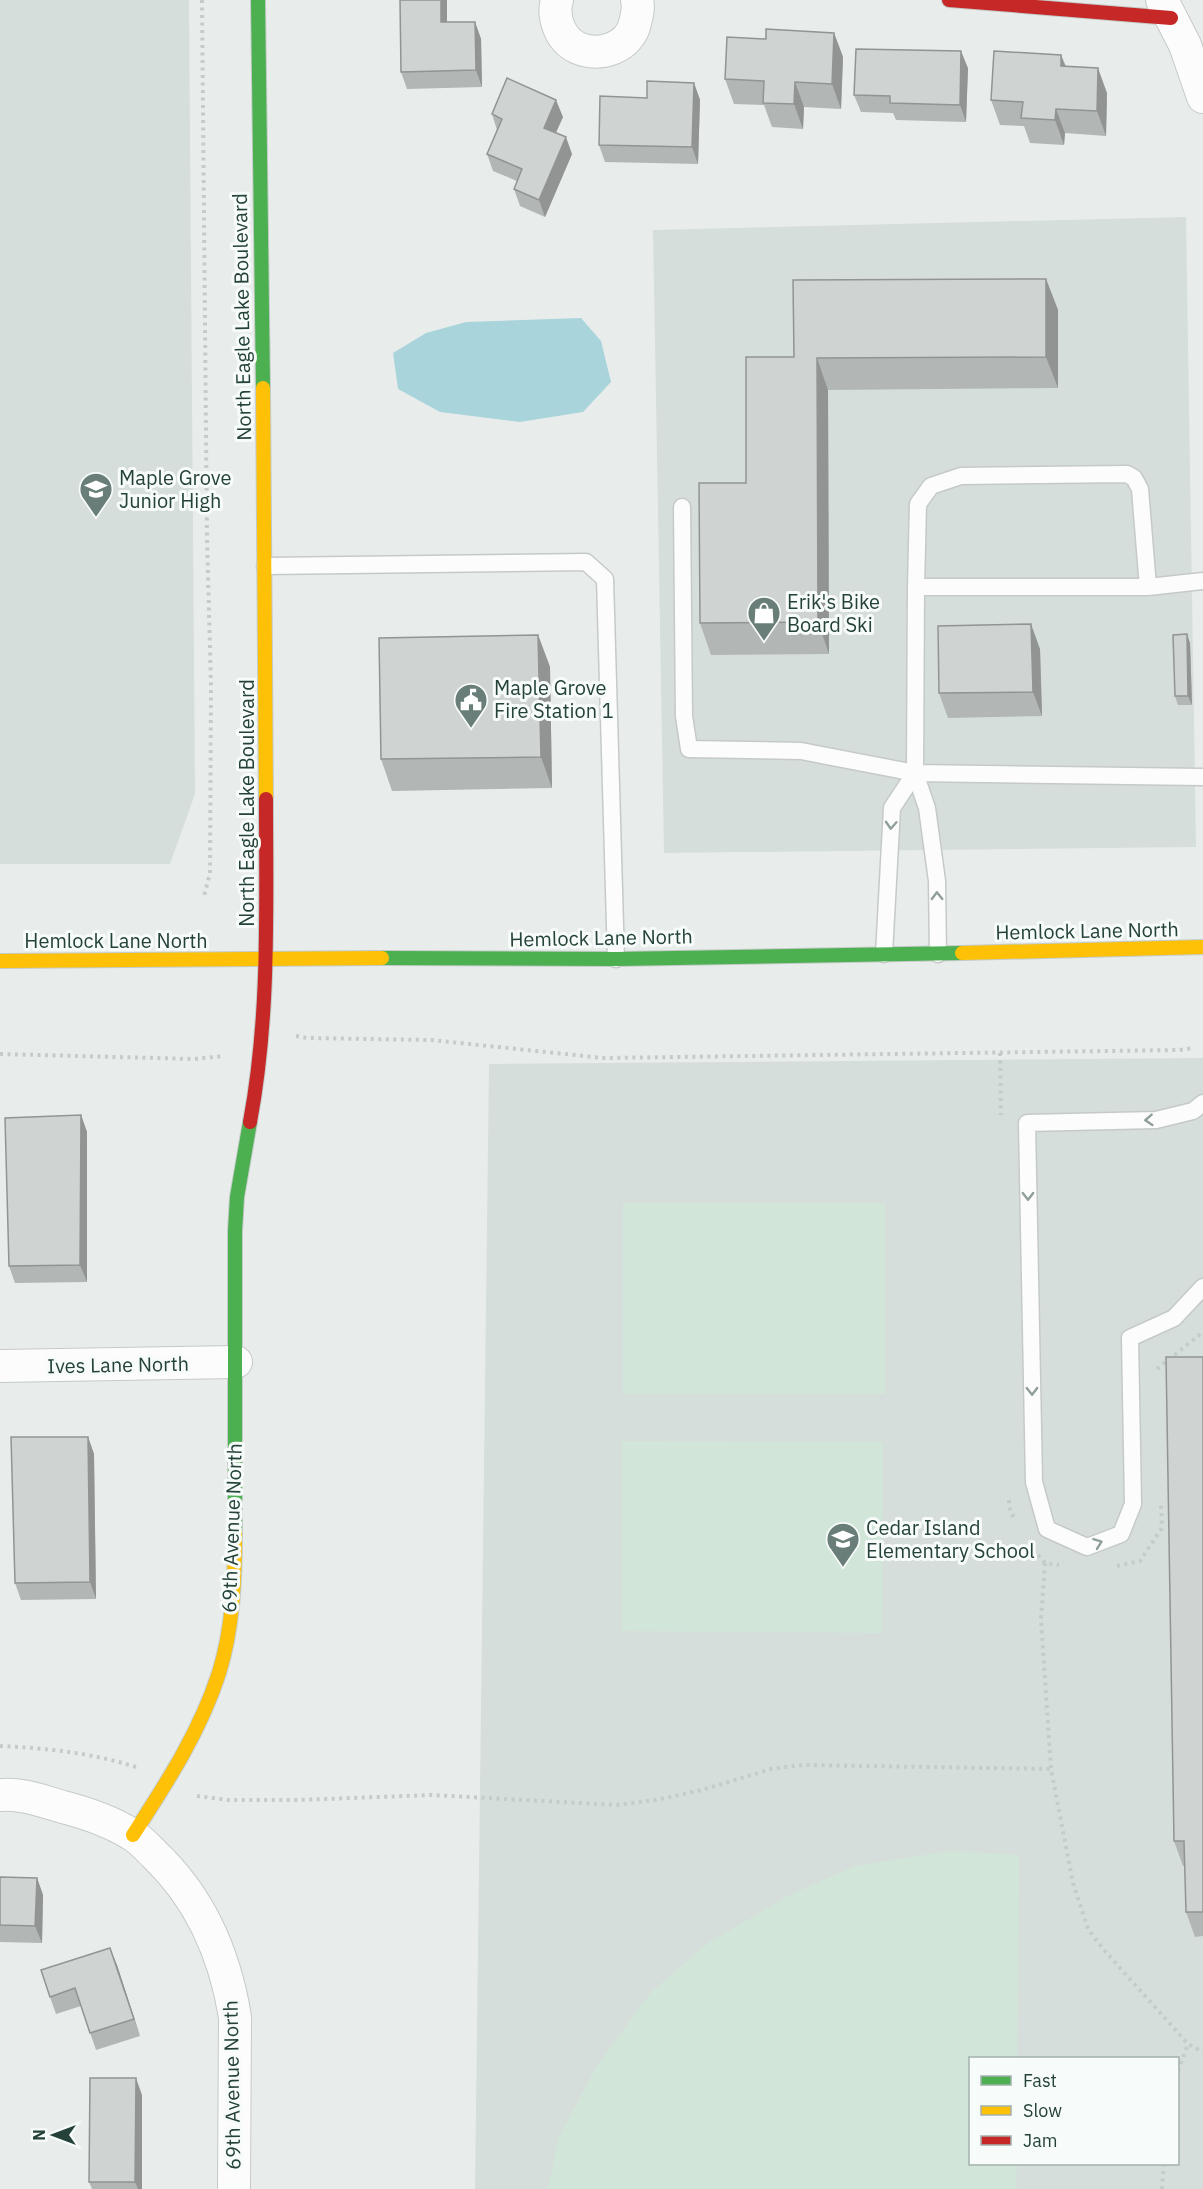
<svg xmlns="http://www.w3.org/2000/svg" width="1203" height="2189" viewBox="0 0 1203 2189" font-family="'IBM Plex Sans',sans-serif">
<rect width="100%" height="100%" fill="#e8edeb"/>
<!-- built -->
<path fill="#d6dedb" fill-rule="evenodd" d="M 0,0 L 189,0 L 195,794 L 170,864 L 0,864 Z
M 1186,217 L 1196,847 L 664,853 L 653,230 Z
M 1203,1058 L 1203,2189 L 475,2189 L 489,1064 ZM 970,2058 L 1178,2058 L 1178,2164 L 970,2164 Z"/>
<!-- green -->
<path fill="#d1e6d8" d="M 623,1203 L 885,1203 L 885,1394 L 623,1394 Z
M 622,1441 L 883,1442 L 882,1633 L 622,1631 Z
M 950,1851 L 1019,1855 L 1017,2058 L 970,2058 L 970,2164 L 1017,2164 L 1016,2189 L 548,2189 L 558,2140 L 596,2067 L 652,1991 L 710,1942 L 788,1896 L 855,1866 Z"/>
<!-- water -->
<path fill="#a9d4db" d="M 581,318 L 601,341 L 611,382 L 583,412 L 520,422 L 440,412 L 398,389 L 393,353 L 426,333 L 466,322 Z"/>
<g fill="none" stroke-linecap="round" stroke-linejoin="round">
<!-- lane casing -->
<g stroke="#c5cac8" stroke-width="19">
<path id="lane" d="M 682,507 L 684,716 L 689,749 L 801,751 L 915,773 L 1203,777
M 265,566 L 586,562 L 605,579 L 616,959
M 916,587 L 915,773 L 927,808 L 937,881 L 938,954
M 1148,587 L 1140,489 L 1134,478 L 1127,474 L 961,476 L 931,486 L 918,504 L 916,587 L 1148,587 L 1203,581
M 884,954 L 892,808 L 915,773
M 1203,1103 L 1193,1111 L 1156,1120 L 1027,1123 L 1034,1482 L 1047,1529 L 1087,1547 L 1121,1534 L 1133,1504 L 1130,1338 L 1174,1318 L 1203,1287"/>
</g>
<!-- street casing -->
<g stroke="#c5cac8" stroke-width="34">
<path id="street" d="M 557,0 C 552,17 560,40 578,48 C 600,58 630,47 635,23 C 637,15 639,8 637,0
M 1162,0 L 1185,45 L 1203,97
M 0,1366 L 236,1362
M 0,1795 C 22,1793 42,1801 63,1807 C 86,1813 110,1821 131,1834 C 140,1839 148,1848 155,1855 C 201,1899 225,1955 235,2017 L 234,2189"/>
</g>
<!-- fast casing -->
<g stroke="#c3cbc8" stroke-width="16">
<path id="fast" d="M 258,0 L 263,388
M 382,958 L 616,959 L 962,953
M 235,1532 L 235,1231 L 237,1197 L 250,1122"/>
</g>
<!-- slow casing -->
<g stroke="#c3cbc8" stroke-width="16">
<path id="slow" d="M 263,388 L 266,799
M 962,953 L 1203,947
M 0,961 L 382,958
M 133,1835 C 166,1784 200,1732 219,1673 C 233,1628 235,1579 235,1532"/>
</g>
<!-- jam casing -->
<g stroke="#c3cbc8" stroke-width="16">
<path id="jam" d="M 949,0 L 1171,18
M 250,1122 C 270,1015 266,907 266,799"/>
</g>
<!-- path -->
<path stroke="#c3ccca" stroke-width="4" stroke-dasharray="3 4.5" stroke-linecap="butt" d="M 202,0 L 207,539 L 211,686 L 210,873 L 204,896
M 296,1036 L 307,1038 L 431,1040 L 603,1058 L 1179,1050 L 1194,1048
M 1000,1053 L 1001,1115
M 0,1054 L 194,1059 L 224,1056
M 1157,1369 L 1203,1332
M 1009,1500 L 1010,1511 L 1016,1521
M 1038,1555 L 1045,1563 L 1059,1565
M 1045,1563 L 1041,1619 L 1051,1769 L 1073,1883 L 1088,1929 L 1104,1950 L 1188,2044 L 1203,2052
M 1117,1566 L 1140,1561 L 1162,1528 L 1161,1505
M 0,1746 C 46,1748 92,1753 136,1767
M 197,1796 L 228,1800 L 298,1800 L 432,1795 L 617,1805 L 656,1800 L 702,1790 L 771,1769 L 803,1765 L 1051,1769
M 1178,2071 L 1188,2044
M 1162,2189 L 1164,2164"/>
<!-- lane -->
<use href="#lane" stroke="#fcfcfc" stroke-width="16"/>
<!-- street -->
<use href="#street" stroke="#fcfcfc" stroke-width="32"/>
<!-- fast -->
<use href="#fast" stroke="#4caf50" stroke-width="14"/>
<!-- slow -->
<use href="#slow" stroke="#ffc107" stroke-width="14"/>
<!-- jam -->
<use href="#jam" stroke="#c62828" stroke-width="14"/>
</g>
<!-- wall -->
<path fill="#b2b6b5" d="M 447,22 L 475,22 L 481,39 L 482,87 L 407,89 L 401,72 Z
M 834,33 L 843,57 L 841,109 L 804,107 L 803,129 L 772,127 L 764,105 L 734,104 L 725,79 L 766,39 Z
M 1061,55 L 1066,66 L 1107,93 L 1106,136 L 1065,133 L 1064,145 L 1030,143 L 1024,126 L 1000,125 L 991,100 Z
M 968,68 L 966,122 L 896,120 L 893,113 L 861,112 L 854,95 Z
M 694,83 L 700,100 L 698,164 L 605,162 L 599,145 L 647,98 Z
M 492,114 L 563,117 L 556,133 L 572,154 L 545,217 L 520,206 L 514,189 L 517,181 L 493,171 L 487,154 L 497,130 Z
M 1046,279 L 1058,310 L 1058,388 L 828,390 L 829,654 L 711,655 L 700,623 L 746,483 L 794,357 Z
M 538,635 L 550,667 L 552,788 L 392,791 L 381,759 Z
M 1190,643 L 1192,705 L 1178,705 L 1175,696 Z
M 1040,649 L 1042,716 L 948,718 L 939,693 Z
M 81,1115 L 87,1132 L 87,1282 L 15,1283 L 9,1266 Z
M 1203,1357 L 1203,1936 L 1195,1937 L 1186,1912 L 1185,1866 L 1183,1866 L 1174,1841 Z
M 88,1437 L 94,1454 L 96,1599 L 21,1600 L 15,1583 Z
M 0,1877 L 37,1878 L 43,1895 L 42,1943 L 0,1942 Z
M 117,1965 L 140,2036 L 96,2050 L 81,2006 L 56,2014 L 50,1997 Z
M 142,2095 L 142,2189 L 92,2189 L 89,2182 Z"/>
<!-- shaded-wall -->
<path fill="#919493" d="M 441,0 L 447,0 L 447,39 L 441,22 Z
M 475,22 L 481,39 L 482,87 L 476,70 Z
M 834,33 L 843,57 L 841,109 L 832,84 Z
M 961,51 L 968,68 L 966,122 L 960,105 Z
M 1061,55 L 1070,79 L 1061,66 Z
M 1098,68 L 1107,93 L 1106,136 L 1097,111 Z
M 795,82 L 804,107 L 803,129 L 794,104 Z
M 694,83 L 700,100 L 698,164 L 692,147 Z
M 556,100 L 563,117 L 550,145 L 544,128 Z
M 1056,109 L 1065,133 L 1064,145 L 1055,120 Z
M 566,137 L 572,154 L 545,217 L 539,200 Z
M 1046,279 L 1058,310 L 1058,388 L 1046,357 Z
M 817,358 L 828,390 L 829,654 L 818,622 Z
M 1031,624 L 1040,649 L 1042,716 L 1033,692 Z
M 1187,634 L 1190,643 L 1192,705 L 1188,696 Z
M 538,635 L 550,667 L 552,788 L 541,757 Z
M 81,1115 L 87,1132 L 87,1282 L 80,1265 Z
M 88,1437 L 94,1454 L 96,1599 L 90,1582 Z
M 37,1878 L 43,1895 L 42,1943 L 35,1926 Z
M 110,1948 L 117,1965 L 140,2036 L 134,2019 Z
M 136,2078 L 142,2095 L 142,2189 L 138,2189 L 135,2182 Z"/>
<!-- building -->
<path fill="#cfd4d2" stroke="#919493" stroke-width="1.5" d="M 400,0 L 441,0 L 441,22 L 475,22 L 476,70 L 401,72 Z
M 766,29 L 834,33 L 832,84 L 795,82 L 794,104 L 763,103 L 764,81 L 725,79 L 727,37 L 766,39 Z
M 856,49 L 961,51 L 960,105 L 890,103 L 890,96 L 854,95 Z
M 994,51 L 1061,55 L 1061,66 L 1098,68 L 1097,111 L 1056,109 L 1055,120 L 1021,118 L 1023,102 L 991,100 Z
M 507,78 L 556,100 L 544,128 L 566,137 L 539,200 L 514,189 L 522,169 L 487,154 L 502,119 L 492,114 Z
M 647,81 L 694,83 L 692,147 L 599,145 L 600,96 L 647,98 Z
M 1046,279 L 1046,357 L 817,358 L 818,622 L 700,623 L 699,483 L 746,483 L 746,357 L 794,357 L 793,280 Z
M 1031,624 L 1033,692 L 939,693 L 938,626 Z
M 1187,634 L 1188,696 L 1175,696 L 1173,635 Z
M 538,635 L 541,757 L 381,759 L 379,638 Z
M 81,1115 L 80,1265 L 9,1266 L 5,1118 Z
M 1166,1357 L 1203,1357 L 1203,1912 L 1186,1912 L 1184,1841 L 1174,1841 Z
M 11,1437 L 88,1437 L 90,1582 L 15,1583 Z
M 0,1877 L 37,1878 L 35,1926 L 0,1925 Z
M 110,1948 L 134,2019 L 90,2033 L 75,1988 L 50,1997 L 41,1970 Z
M 90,2078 L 136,2078 L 135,2182 L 89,2182 Z"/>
<!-- one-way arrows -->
<defs><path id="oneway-chevron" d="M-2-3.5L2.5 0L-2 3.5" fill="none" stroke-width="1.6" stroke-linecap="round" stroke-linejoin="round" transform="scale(1.5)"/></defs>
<g stroke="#909f9b">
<use href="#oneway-chevron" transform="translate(891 825) rotate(93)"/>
<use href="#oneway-chevron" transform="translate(937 896) rotate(-91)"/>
<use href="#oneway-chevron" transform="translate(1149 1120) rotate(176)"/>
<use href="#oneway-chevron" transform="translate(1028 1196) rotate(89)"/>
<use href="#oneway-chevron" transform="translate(1032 1391) rotate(89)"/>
<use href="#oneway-chevron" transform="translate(1098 1543) rotate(-20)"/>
</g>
<!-- icons -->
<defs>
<g id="school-pin" transform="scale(1.725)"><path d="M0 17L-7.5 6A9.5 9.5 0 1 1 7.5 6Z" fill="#697e78" stroke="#f7fbf9"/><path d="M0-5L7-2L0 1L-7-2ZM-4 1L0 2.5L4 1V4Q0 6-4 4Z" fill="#fff"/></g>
<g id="shop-pin" transform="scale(1.725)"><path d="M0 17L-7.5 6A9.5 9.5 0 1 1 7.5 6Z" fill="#697e78" stroke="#f7fbf9"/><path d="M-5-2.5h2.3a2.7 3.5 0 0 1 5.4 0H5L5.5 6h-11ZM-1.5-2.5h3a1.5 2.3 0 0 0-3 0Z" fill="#fff"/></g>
<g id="civic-pin" transform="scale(1.725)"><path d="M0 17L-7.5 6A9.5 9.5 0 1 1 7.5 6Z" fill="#697e78" stroke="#f7fbf9"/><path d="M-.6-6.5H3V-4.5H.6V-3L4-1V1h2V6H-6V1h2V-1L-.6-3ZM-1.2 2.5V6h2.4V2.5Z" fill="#fff"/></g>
</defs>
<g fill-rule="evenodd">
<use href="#school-pin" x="96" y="489"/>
<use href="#shop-pin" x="764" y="613"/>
<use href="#civic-pin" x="471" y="700"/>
<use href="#school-pin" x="843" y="1539"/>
</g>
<g text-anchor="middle" stroke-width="6" stroke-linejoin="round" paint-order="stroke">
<!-- street labels -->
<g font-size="20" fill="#24423a" stroke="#f7fbf9">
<text transform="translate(242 317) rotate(-91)" y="7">North Eagle Lake Boulevard</text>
<text transform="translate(247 803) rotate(-90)" y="7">North Eagle Lake Boulevard</text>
<text transform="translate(1087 931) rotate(-1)" y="7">Hemlock Lane North</text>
<text transform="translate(601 938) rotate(-1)" y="7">Hemlock Lane North</text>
<text x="116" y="948">Hemlock Lane North</text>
<text transform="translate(118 1365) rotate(-1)" y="7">Ives Lane North</text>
<text transform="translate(232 1528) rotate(-88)" y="7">69th Avenue North</text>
<text transform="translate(232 2085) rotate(-91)" y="7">69th Avenue North</text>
</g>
<!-- poi labels -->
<g font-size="20" fill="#24423a" stroke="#f7fbf9" text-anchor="start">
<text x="119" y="485">Maple Grove<tspan x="119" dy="23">Junior High</tspan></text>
<text x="787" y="609">Erik's Bike<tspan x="787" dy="23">Board Ski</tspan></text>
<text x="494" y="695">Maple Grove<tspan x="494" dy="23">Fire Station 1</tspan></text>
<text x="866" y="1535">Cedar Island<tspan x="866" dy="23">Elementary School</tspan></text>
</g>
</g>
<!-- legend -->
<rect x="969" y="2057" width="210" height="108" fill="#f7fbf9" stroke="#a3b1ad" stroke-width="1.5"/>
<rect x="981" y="2076" width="30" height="9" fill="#4caf50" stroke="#a3b1ad" stroke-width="1.5"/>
<text x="1023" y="2087" font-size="18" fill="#24423a">Fast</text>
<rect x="981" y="2106" width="30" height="9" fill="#ffc107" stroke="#a3b1ad" stroke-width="1.5"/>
<text x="1023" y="2117" font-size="18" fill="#24423a">Slow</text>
<rect x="981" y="2136" width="30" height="9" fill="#c62828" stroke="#a3b1ad" stroke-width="1.5"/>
<text x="1023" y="2147" font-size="18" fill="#24423a">Jam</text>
<!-- north arrow -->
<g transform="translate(54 2135) rotate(270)" stroke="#f7fbf9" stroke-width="4.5" paint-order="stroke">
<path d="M0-4.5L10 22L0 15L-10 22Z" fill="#24423a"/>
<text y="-9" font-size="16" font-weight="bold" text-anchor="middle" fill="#24423a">N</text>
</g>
</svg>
